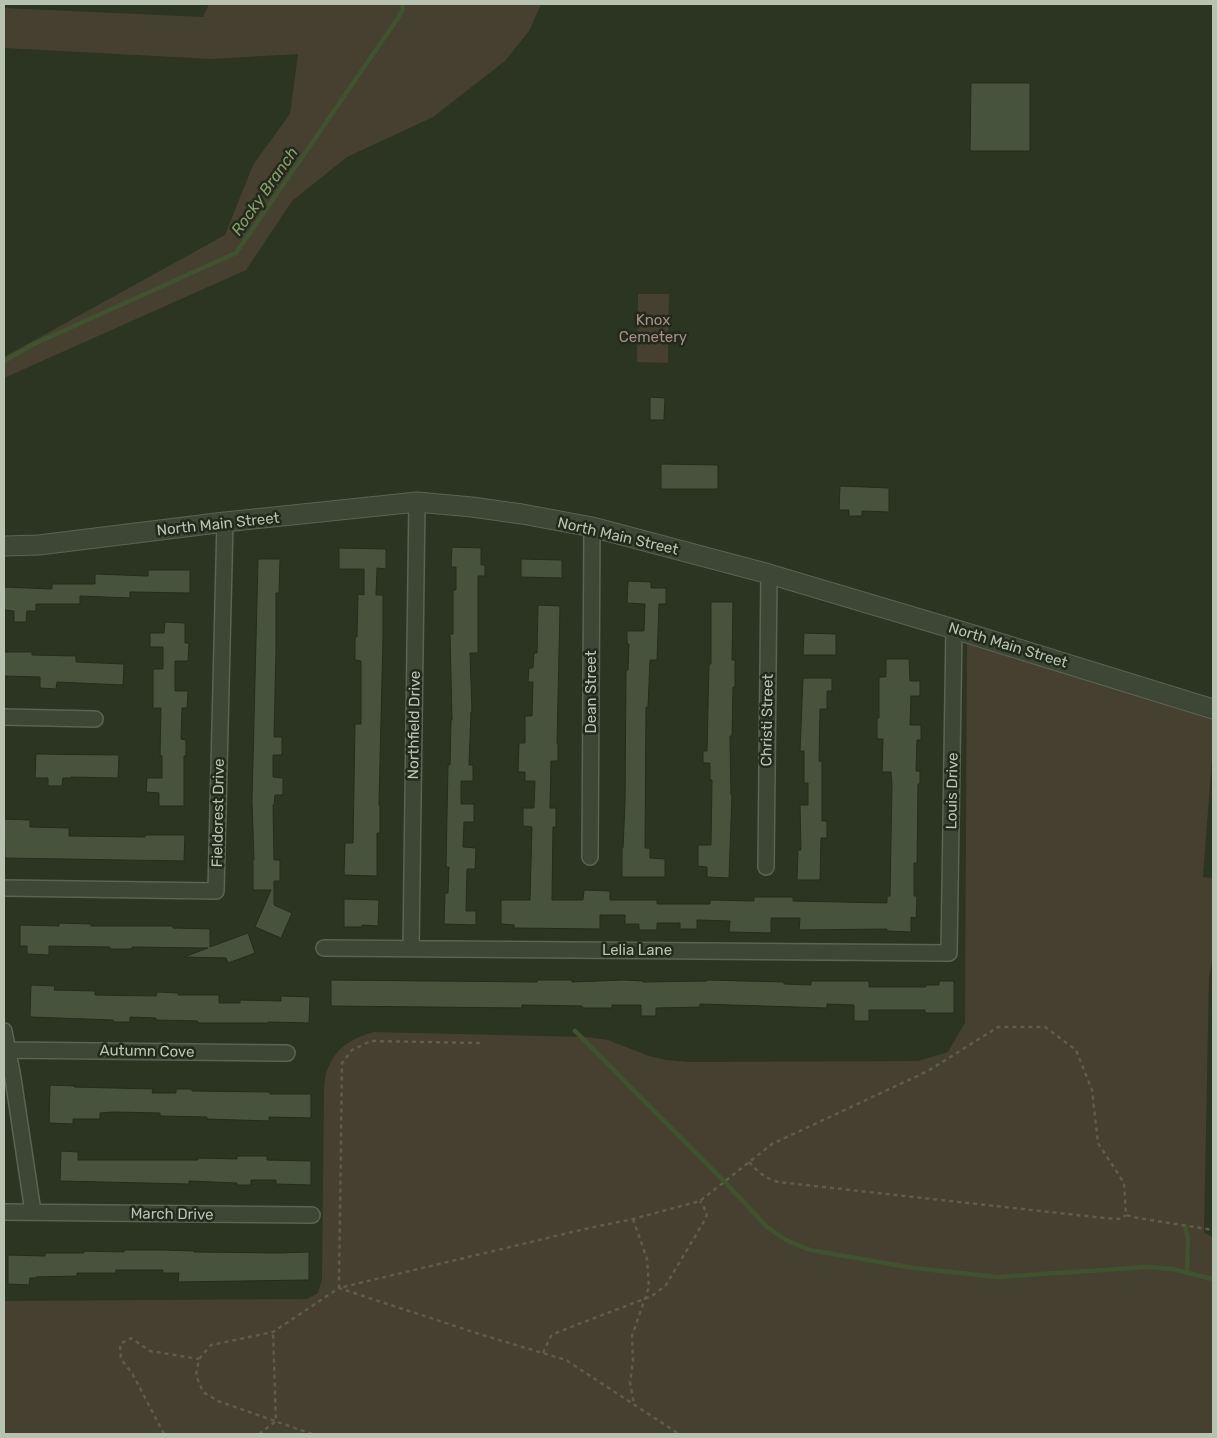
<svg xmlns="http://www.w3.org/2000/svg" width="1217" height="1438" viewBox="0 0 1217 1438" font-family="Rubik,sans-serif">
<rect width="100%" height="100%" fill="#2c3522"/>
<!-- green -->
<path fill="#464031" d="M 209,4 L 541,4 L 529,31 L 505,61 L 433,117 L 347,157 L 292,201 L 246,270 L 4,378 L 4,357 L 225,235 L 253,165 L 290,114 L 298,54 L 212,59 L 4,48 L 4,8 L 203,17 Z
M 638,294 L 669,294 L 668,363 L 637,362 Z
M 967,642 L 1213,718 L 1213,745 L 1203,877 L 1213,878 L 1213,955 L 1209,977 L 1204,1233 L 1213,1237 L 1213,1434 L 4,1434 L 4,1301 L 307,1299 L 318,1293 L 322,1279 L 324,1088 C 325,1081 325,1074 328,1068 C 337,1046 353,1038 374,1032 L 587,1037 L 608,1040 L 649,1056 L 666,1060 L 687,1062 L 918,1061 L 948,1052 L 965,1023 Z"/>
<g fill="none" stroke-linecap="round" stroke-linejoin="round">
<!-- stream -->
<path stroke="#415230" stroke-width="4.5" d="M 4,361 L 34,344 L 236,253 L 398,18 L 403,9 L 402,4
M 575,1031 L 724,1181 L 767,1227 L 786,1240 L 810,1250 L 914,1268 L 997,1277 L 1148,1267 L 1172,1269 L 1213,1279
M 1185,1226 L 1188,1238 L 1187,1272"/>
</g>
<!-- building -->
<path fill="#47533c" stroke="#252c1d" d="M 971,83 L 1030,83 L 1030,151 L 970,151 Z
M 650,397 L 665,398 L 664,420 L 650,420 Z
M 661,464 L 718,465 L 718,489 L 661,489 Z
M 840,486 L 889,488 L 889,512 L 862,511 L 862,516 L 849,516 L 849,510 L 839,510 Z
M 452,547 L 481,548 L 481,565 L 485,565 L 485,576 L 478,576 L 478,653 L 470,653 L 472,712 L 471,712 L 469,765 L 473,765 L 473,781 L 461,781 L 461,804 L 474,804 L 474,822 L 464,822 L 463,847 L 476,848 L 475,869 L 467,869 L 466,911 L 476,911 L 476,925 L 444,924 L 445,893 L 448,893 L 449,867 L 446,867 L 448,765 L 450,765 L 451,720 L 452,720 L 450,634 L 453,634 L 453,590 L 456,590 L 456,567 L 451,567 Z
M 339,548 L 386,549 L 386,569 L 377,568 L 376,595 L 383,595 L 383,637 L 379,805 L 380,805 L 380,833 L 377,833 L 377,876 L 344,875 L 345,843 L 353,843 L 355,724 L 361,724 L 361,661 L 355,660 L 355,637 L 357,637 L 358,594 L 364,595 L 364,569 L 339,569 Z
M 258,559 L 280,559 L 279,593 L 276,593 L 276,650 L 274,737 L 282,737 L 282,755 L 273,755 L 273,777 L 283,778 L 283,795 L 275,795 L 274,805 L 273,805 L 274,860 L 280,860 L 280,881 L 274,881 L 274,905 L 292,913 L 281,938 L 255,927 L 271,890 L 253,890 L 253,860 L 254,860 L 252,801 Z
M 521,559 L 562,560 L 562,578 L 521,577 Z
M 148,570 L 190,570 L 190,593 L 130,592 L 130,598 L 80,596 L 80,604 L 36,604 L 36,611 L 27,611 L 26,622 L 14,622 L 14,611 L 4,610 L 4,587 L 52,589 L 52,584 L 95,584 L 95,574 L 148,576 Z
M 628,581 L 651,582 L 651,588 L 666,588 L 666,604 L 659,604 L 657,660 L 650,660 L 648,707 L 646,707 L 645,848 L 650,848 L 650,858 L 665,859 L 665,877 L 622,877 L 622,848 L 623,848 L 625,803 L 626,670 L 628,670 L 629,644 L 627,644 L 627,631 L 644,631 L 645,604 L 627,603 Z
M 711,602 L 733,602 L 732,660 L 735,660 L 735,687 L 733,687 L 732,736 L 730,736 L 731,795 L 732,795 L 729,878 L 707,877 L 707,867 L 698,866 L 698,845 L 711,845 L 712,780 L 710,780 L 710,763 L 703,763 L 703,751 L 707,751 L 709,664 L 711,664 Z
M 538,605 L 560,606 L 557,744 L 558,744 L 558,761 L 551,761 L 550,808 L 556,808 L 556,827 L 553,827 L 552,900 L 583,900 L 584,890 L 610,891 L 610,900 L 657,900 L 657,904 L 710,904 L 710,900 L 754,901 L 754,897 L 793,897 L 793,901 L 887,903 L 887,896 L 890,896 L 892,784 L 891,772 L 882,772 L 883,739 L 877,739 L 877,718 L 879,718 L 879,677 L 886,677 L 886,659 L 909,659 L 910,681 L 920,681 L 920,696 L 911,696 L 910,725 L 921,725 L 921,740 L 917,740 L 916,771 L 920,771 L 920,784 L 918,784 L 917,863 L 914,863 L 914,896 L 917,896 L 916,918 L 911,917 L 911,932 L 887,931 L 887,929 L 799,930 L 800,918 L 771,918 L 771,933 L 729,932 L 730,921 L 697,920 L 697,929 L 680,929 L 680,923 L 657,923 L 657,930 L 639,930 L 639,924 L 625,924 L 625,915 L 600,915 L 600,929 L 514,928 L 514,925 L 501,924 L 501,900 L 530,900 L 532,827 L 523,826 L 523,808 L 534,808 L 535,781 L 525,781 L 525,772 L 518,772 L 519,743 L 525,743 L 525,716 L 532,716 L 533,682 L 528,682 L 529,668 L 533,668 L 534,653 L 537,653 Z
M 165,622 L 185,623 L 185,643 L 189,643 L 188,661 L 175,661 L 175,691 L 188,691 L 187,708 L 182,708 L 181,739 L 186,740 L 186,756 L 184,756 L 184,806 L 159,806 L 159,793 L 146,792 L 147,778 L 162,778 L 162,756 L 160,755 L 161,708 L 153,708 L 153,669 L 163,669 L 163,647 L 150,647 L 150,633 L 164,633 Z
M 804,633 L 836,634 L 836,655 L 803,655 Z
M 4,652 L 32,652 L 32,655 L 76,656 L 76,662 L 124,664 L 123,685 L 57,682 L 56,689 L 40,688 L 40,677 L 4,676 Z
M 803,678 L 832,678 L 832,691 L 827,691 L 827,709 L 820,709 L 819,761 L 822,762 L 822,821 L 827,821 L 827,838 L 821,838 L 820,880 L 797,880 L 798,850 L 801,850 L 800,805 L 808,805 L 808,783 L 804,783 L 804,751 L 800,751 Z
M 36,754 L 119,755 L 118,778 L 71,777 L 71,778 L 63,778 L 62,786 L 48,786 L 48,778 L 35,778 Z
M 4,819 L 30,820 L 30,827 L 69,828 L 69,836 L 145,837 L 145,835 L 185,835 L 184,861 L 5,858 Z
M 344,899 L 379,900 L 378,926 L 362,925 L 362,927 L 344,927 Z
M 59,923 L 91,924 L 91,926 L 173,926 L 173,928 L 210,929 L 210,947 L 248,933 L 255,953 L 228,963 L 226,958 L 184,957 L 208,948 L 132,947 L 132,949 L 110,949 L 110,947 L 49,946 L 49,955 L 27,954 L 27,946 L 20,946 L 20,925 L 59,926 Z
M 331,980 L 537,982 L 537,980 L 572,980 L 572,982 L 623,980 L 643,981 L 643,982 L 707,981 L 707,980 L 784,982 L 784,984 L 811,985 L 811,981 L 869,981 L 869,987 L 926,987 L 926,985 L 939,985 L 939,981 L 954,981 L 954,1013 L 925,1013 L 925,1010 L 869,1010 L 869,1021 L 854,1021 L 854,1005 L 827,1004 L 827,1008 L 700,1004 L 700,1007 L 656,1008 L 656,1016 L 641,1016 L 641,1005 L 612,1005 L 612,1008 L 582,1008 L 582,1006 L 522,1005 L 522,1008 L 331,1006 Z
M 31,985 L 55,986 L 54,990 L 95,991 L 95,995 L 156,996 L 157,992 L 178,993 L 178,995 L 219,995 L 219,1003 L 240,1003 L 240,1000 L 281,1001 L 281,996 L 310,997 L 309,1023 L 268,1022 L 268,1023 L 198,1023 L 198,1021 L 156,1020 L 156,1018 L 130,1017 L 130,1022 L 113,1022 L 113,1020 L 30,1017 Z
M 50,1085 L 74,1086 L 74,1087 L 153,1089 L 152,1093 L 176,1093 L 176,1089 L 192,1089 L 192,1091 L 270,1092 L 270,1094 L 311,1094 L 311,1118 L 269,1117 L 269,1121 L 207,1119 L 207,1117 L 160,1116 L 160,1113 L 113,1112 L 100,1113 L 100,1119 L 73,1119 L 73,1124 L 49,1123 Z
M 61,1151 L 78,1152 L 78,1160 L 198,1160 L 198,1158 L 237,1159 L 237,1156 L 267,1156 L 267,1160 L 311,1161 L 311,1185 L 276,1184 L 276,1180 L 251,1180 L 251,1185 L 237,1185 L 237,1183 L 189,1181 L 189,1184 L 60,1181 Z
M 124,1250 L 164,1250 L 194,1251 L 194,1252 L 280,1253 L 309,1252 L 309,1280 L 178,1282 L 179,1273 L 163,1273 L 163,1270 L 116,1270 L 116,1273 L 77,1273 L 77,1276 L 36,1277 L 36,1278 L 30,1278 L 29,1285 L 8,1284 L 8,1255 L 45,1256 L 45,1253 L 84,1253 L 84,1251 L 124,1252 Z"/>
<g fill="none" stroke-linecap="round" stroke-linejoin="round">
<!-- minor casing -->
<g stroke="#5b6353" stroke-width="18">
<path id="minor" d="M 4,717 L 95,719
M 590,857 L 592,527
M 766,867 L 769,574
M 4,888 L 216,891 L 225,522
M 324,948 L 949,953 L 954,629
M 411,948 L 417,502
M 4,1031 L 13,1078 L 33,1212
M 7,1050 L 287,1053
M 4,1212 L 312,1215"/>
</g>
<!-- tertiary casing -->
<g stroke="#5b6353" stroke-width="21">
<path id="tertiary" d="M 4,546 L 39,545 L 225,522 L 417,502 L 472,507 L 522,514 L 592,527 L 769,574 L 954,629 L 1213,709"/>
</g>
<!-- path -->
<path stroke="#5c5d4b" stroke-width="2.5" stroke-dasharray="4 4" stroke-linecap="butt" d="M 480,1043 L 371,1041 L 352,1050 L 342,1063 L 339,1288 L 585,1229 L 633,1219 L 700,1201 L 772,1144 L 928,1071 L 998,1027 L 1045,1027 L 1076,1050 L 1092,1090 L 1098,1143 L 1124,1183 L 1126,1215 L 1138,1218 L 1213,1230
M 749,1162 C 758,1172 765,1178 778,1182 L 1104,1218 L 1119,1219 L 1126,1215
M 633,1219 L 647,1259 L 649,1287 L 632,1336 L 633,1360 L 630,1383 L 634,1404
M 543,1353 L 551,1336 L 558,1332 L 652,1296 L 666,1285 L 706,1218 L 707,1213 L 700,1201
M 164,1434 L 132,1373 L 121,1359 L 120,1344 L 131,1338 L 150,1351 L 199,1359
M 259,1434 L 276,1421 L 273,1332
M 312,1434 L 218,1401 L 203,1392 L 196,1375 L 199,1359 L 211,1345 L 273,1332 L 339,1288 L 476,1333 L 566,1360 L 679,1434"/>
<!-- minor -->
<use href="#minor" stroke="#3e4635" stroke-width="15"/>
<!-- tertiary -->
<use href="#tertiary" stroke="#3e4635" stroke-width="19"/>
</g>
<g text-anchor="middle" stroke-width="5" stroke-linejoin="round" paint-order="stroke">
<!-- park labels -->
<g font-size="15" fill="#a68d88" stroke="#232a1b">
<text x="653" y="325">Knox<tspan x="653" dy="17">Cemetery</tspan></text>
</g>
<!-- street labels -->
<g font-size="15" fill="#b8c2b0" stroke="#232a1b">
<text transform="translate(218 524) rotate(-6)" y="5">North Main Street</text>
<text transform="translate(618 536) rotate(13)" y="5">North Main Street</text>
<text transform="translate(1008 645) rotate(17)" y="5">North Main Street</text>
<text transform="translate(591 692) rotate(-90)" y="5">Dean Street</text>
<text transform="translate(767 720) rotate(-89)" y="5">Christi Street</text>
<text transform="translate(414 725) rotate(-89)" y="5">Northfield Drive</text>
<text transform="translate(952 791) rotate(-89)" y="5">Louis Drive</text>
<text transform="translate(218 813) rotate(-89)" y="5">Fieldcrest Drive</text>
<text x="637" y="955">Lelia Lane</text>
<text transform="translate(147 1051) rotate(1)" y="5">Autumn Cove</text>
<text transform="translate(172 1214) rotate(1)" y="5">March Drive</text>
</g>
<!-- water labels -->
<g font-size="16" font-style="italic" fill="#869e6c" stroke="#232a1b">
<text transform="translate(264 191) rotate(-55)" y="6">Rocky Branch</text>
</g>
</g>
<!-- border -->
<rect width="1217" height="1438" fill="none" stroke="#b8c2b0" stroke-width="10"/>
</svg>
